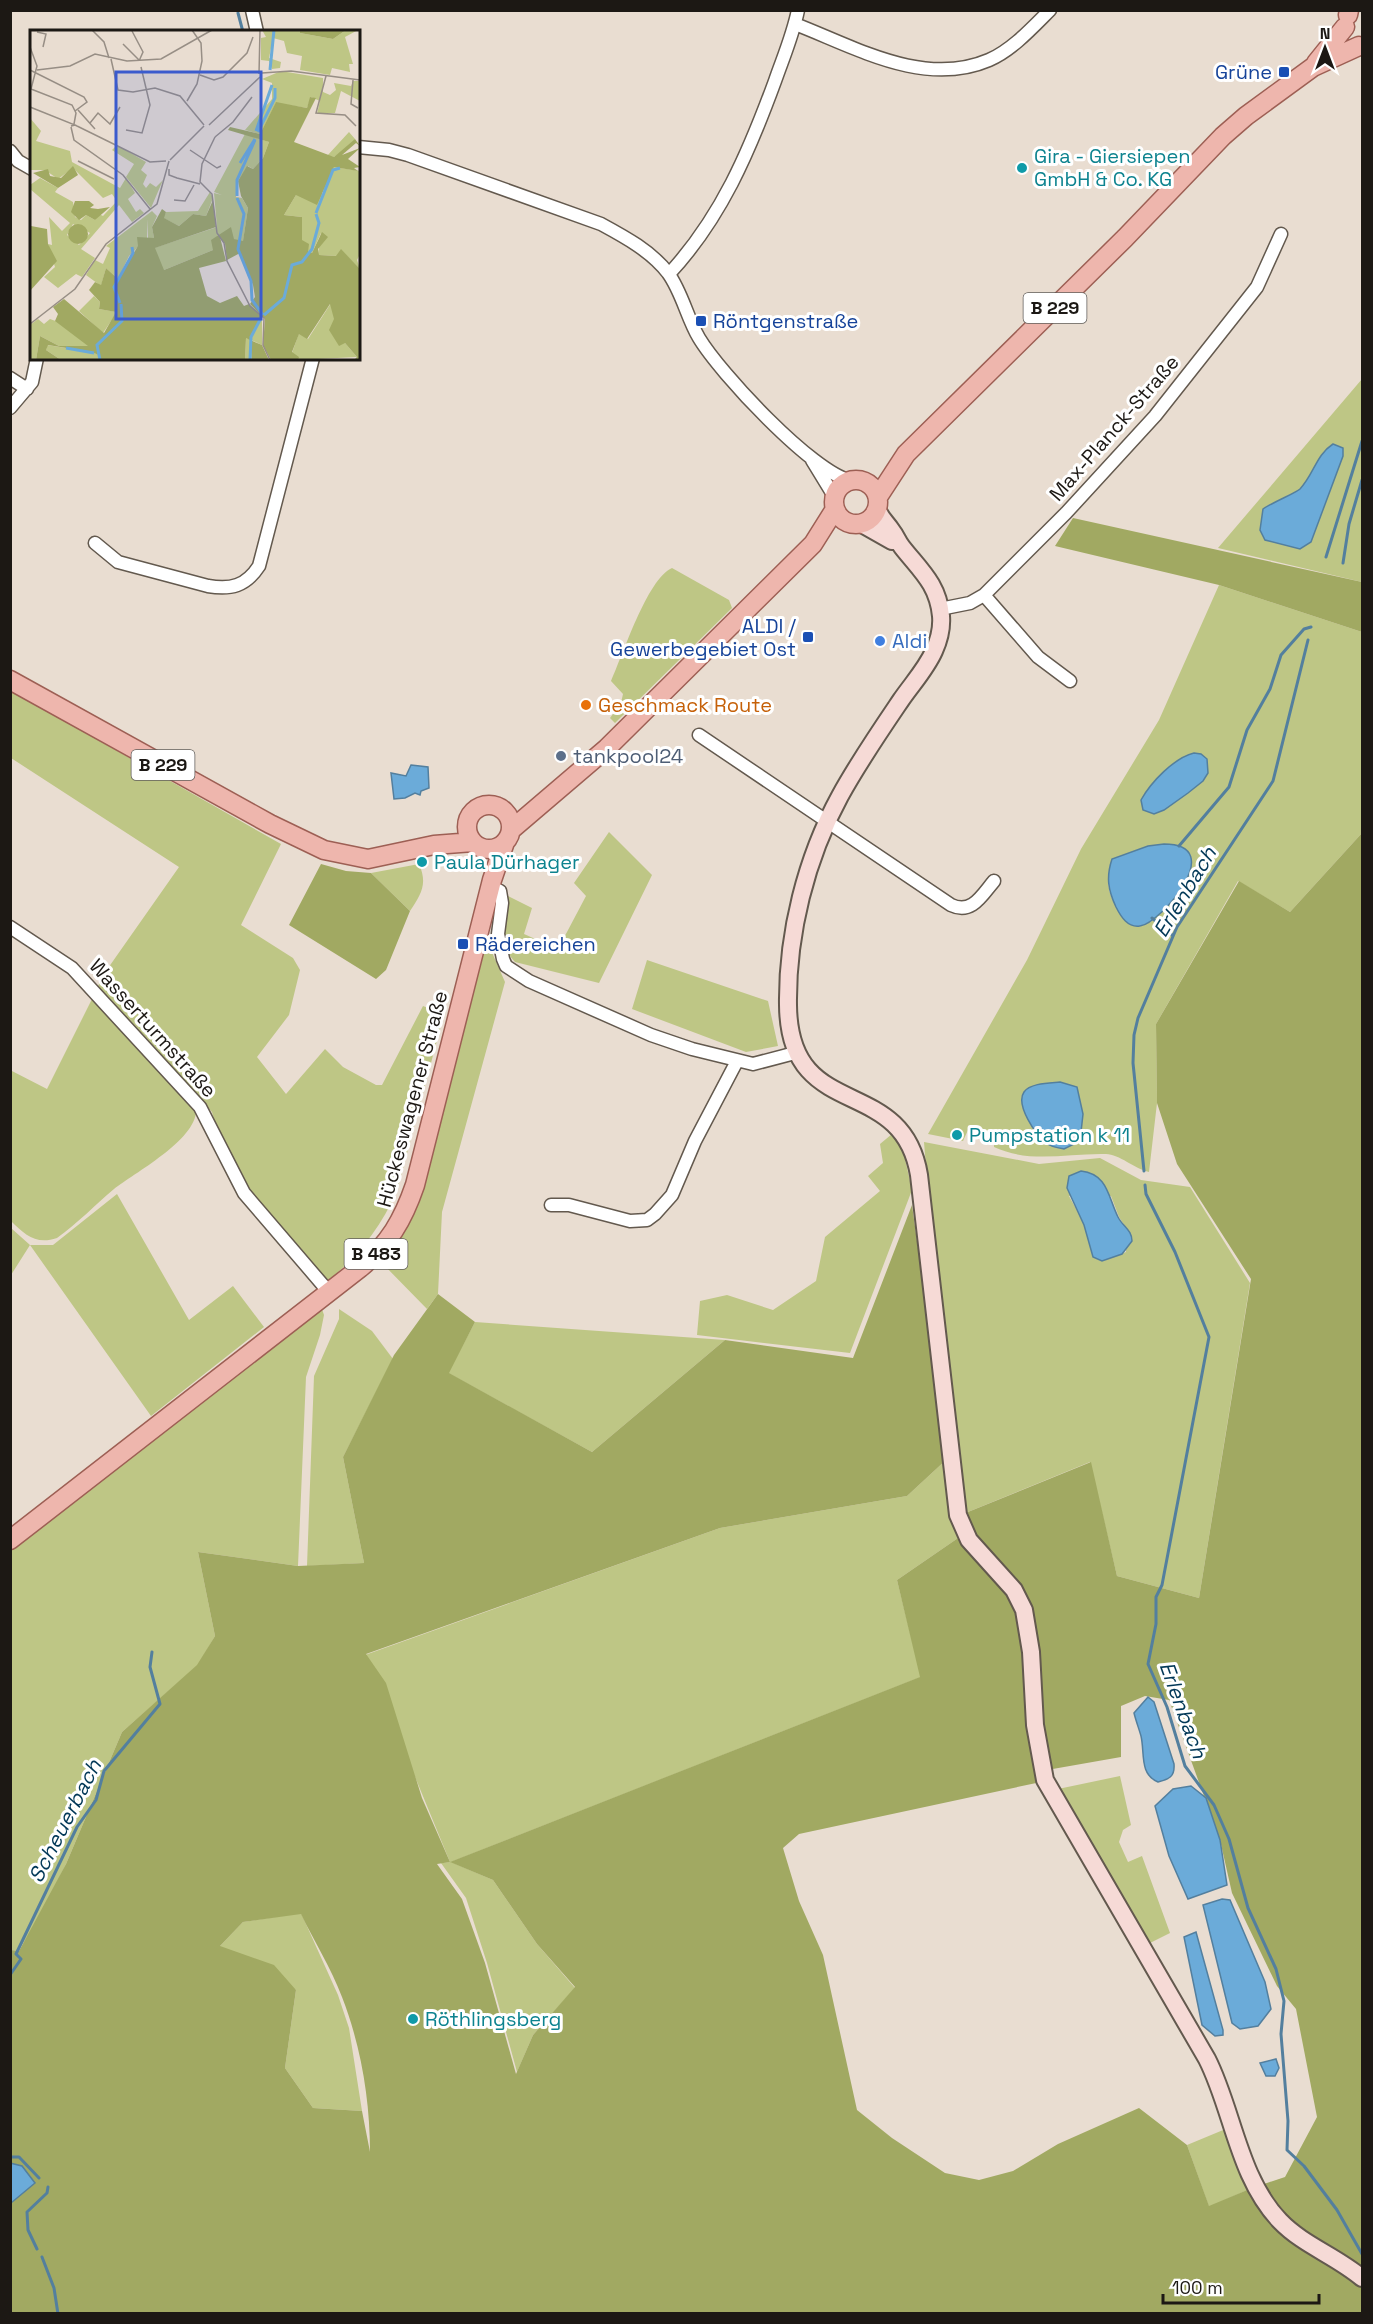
<svg xmlns="http://www.w3.org/2000/svg" width="1373" height="2324" viewBox="0 0 1373 2324" font-family="'Space Grotesk',sans-serif">
<rect width="100%" height="100%" fill="#e9ddd1"/>
<!-- green -->
<path fill="#bec685" fill-rule="evenodd" d="M 1362,379 L 1362,582 L 1218,548 Z
M 672,568 L 729,600 L 732,608 L 615,723 L 610,718 L 621,703 L 623,694 L 611,681 C 623,655 647,579 672,568 Z
M 1219,585 L 1362,632 L 1362,833 L 1290,912 L 1238,881 L 1156,1024 L 1157,1103 L 1149,1172 C 1135,1169 1119,1154 1106,1154 C 1067,1153 1031,1164 994,1147 L 994,1141 L 984,1134 L 968,1130 L 963,1141 L 928,1134 L 1027,960 L 1081,849 L 1159,720 ZM 1179,760 L 1208,773 L 1203,781 L 1188,793 L 1147,790 ZM 1164,844 L 1186,878 L 1152,921 L 1139,927 C 1113,908 1102,892 1112,859 L 1148,846 ZM 1060,1082 L 1083,1114 L 1080,1141 L 1029,1088 Z
M 10,690 L 281,844 L 241,925 L 293,958 L 300,970 L 289,1015 L 257,1057 L 286,1094 L 325,1049 L 343,1067 L 376,1085 L 382,1085 L 423,1006 L 444,1014 L 397,1191 C 381,1227 359,1255 329,1280 L 324,1279 C 281,1229 227,1178 212,1112 L 97,988 L 106,971 L 179,867 L 11,758 Z
M 609,832 L 652,875 L 599,983 L 515,962 C 497,944 505,918 508,896 L 532,908 L 524,934 L 558,949 L 586,896 L 574,883 Z
M 419,864 C 428,884 421,894 410,911 L 371,873 Z
M 486,939 L 505,982 L 442,1212 L 438,1294 L 427,1309 L 381,1262 L 399,1241 L 416,1209 Z
M 647,960 L 768,1001 L 778,1046 L 746,1052 L 632,1009 Z
M 93,997 L 196,1109 C 198,1139 134,1173 114,1189 C 95,1205 78,1223 57,1238 C 36,1245 25,1235 11,1221 L 10,1070 L 47,1089 Z
M 892,1134 L 903,1150 L 912,1190 L 850,1353 L 697,1335 L 700,1301 L 727,1295 L 773,1310 L 816,1281 L 825,1237 L 880,1191 L 868,1176 L 883,1163 L 880,1144 Z
M 924,1142 L 1039,1164 L 1100,1158 L 1141,1180 L 1190,1187 L 1250,1283 L 1199,1598 L 1117,1576 L 1090,1462 L 963,1514 L 933,1253 ZM 1069,1196 L 1111,1196 L 1119,1217 L 1126,1228 L 1126,1252 L 1102,1261 L 1093,1257 L 1085,1225 Z
M 117,1194 L 189,1320 L 233,1286 L 264,1327 L 151,1416 L 30,1245 L 11,1275 L 11,1228 L 30,1245 L 53,1245 Z
M 322,1309 L 324,1315 L 320,1335 L 306,1377 L 298,1566 L 198,1552 L 215,1636 L 198,1665 L 122,1732 L 66,1864 L 39,1919 L 18,1951 L 11,1950 L 11,1549 Z
M 339,1309 L 372,1331 L 393,1359 L 343,1457 L 364,1563 L 307,1566 L 314,1376 L 339,1319 Z
M 475,1322 L 725,1340 L 592,1452 L 448,1373 Z
M 947,1459 L 961,1536 L 897,1580 L 921,1677 L 451,1862 L 493,1880 L 537,1944 L 575,1988 L 533,2035 L 517,2072 L 487,1963 L 466,1898 L 441,1863 L 450,1862 L 365,1655 L 720,1528 L 907,1496 Z
M 1120,1776 L 1131,1825 L 1123,1830 L 1119,1842 L 1128,1862 L 1142,1856 L 1170,1933 L 1148,1944 L 1058,1789 Z
M 301,1913 L 338,1995 L 349,2028 L 362,2111 L 313,2108 L 285,2068 L 296,1990 L 219,1947 L 243,1922 Z
M 1228,2128 L 1252,2188 L 1209,2207 L 1187,2145 Z"/>
<!-- forest -->
<path fill="#a1a962" fill-rule="evenodd" d="M 1073,518 L 1362,582 L 1362,632 L 1219,585 L 1055,546 Z
M 1362,833 L 1362,2273 L 1280,2213 L 1261,2185 L 1285,2177 L 1317,2117 L 1296,2009 L 1277,1986 L 1232,1893 L 1220,1840 L 1169,1700 L 1145,1696 L 1121,1706 L 1121,1757 L 1047,1770 L 1033,1620 L 975,1541 L 963,1514 L 1091,1462 L 1117,1576 L 1199,1598 L 1251,1279 L 1177,1164 L 1157,1103 L 1156,1024 L 1239,881 L 1290,912 Z
M 321,864 L 346,871 L 371,873 L 410,911 L 386,970 L 376,979 L 289,925 Z
M 912,1205 L 947,1459 L 907,1496 L 720,1528 L 366,1654 L 386,1683 L 422,1798 L 450,1862 L 920,1677 L 897,1580 L 961,1536 L 1016,1604 L 1023,1626 L 1041,1782 L 799,1834 L 783,1848 L 799,1901 L 823,1955 L 857,2110 L 892,2138 L 945,2173 L 979,2180 L 1013,2171 L 1058,2144 L 1139,2108 L 1187,2145 L 1209,2206 L 1252,2188 L 1362,2285 L 1362,2313 L 11,2314 L 11,1950 L 19,1951 L 66,1864 L 122,1732 L 197,1665 L 215,1636 L 198,1552 L 298,1566 L 364,1563 L 343,1457 L 394,1355 L 438,1294 L 475,1322 L 449,1373 L 592,1452 L 725,1340 L 853,1358 ZM 450,1862 L 493,1880 L 537,1944 L 575,1987 L 533,2035 L 516,2074 L 485,1963 L 462,1899 L 437,1864 ZM 301,1914 C 314,1941 331,1968 342,1997 C 361,2046 370,2100 370,2152 L 362,2111 L 313,2108 L 285,2068 L 296,1990 L 274,1965 L 220,1946 L 243,1922 Z"/>
<!-- water -->
<path fill="#6babd9" stroke="#537f9e" stroke-width="1.5" d="M 1333,444 L 1343,448 L 1343,456 L 1311,542 L 1300,549 L 1265,540 L 1260,530 L 1263,509 C 1273,502 1296,493 1300,489 C 1314,474 1316,455 1333,444 Z
M 1194,753 L 1201,754 L 1207,759 L 1208,773 L 1203,781 L 1188,793 L 1164,810 L 1154,814 L 1143,810 L 1141,800 C 1151,782 1174,758 1194,753 Z
M 411,765 L 428,767 L 429,788 L 421,791 L 420,795 L 415,793 L 405,798 L 394,799 L 391,773 L 406,776 Z
M 1164,844 C 1229,844 1161,923 1140,926 C 1128,928 1121,917 1116,907 C 1108,890 1106,877 1112,859 L 1148,846 Z
M 1060,1082 L 1077,1087 L 1083,1114 L 1080,1141 L 1064,1149 C 1058,1148 1051,1147 1046,1143 C 1036,1135 1015,1105 1024,1092 C 1030,1083 1050,1083 1060,1082 Z
M 1081,1171 C 1108,1174 1108,1197 1118,1217 C 1123,1227 1132,1230 1132,1241 L 1122,1254 L 1102,1261 L 1093,1257 L 1084,1225 L 1067,1188 L 1069,1176 Z
M 1148,1697 L 1154,1702 L 1174,1764 C 1175,1777 1169,1779 1158,1782 C 1139,1774 1145,1753 1141,1736 C 1139,1729 1136,1721 1134,1713 Z
M 1191,1786 L 1206,1798 L 1220,1840 L 1227,1885 L 1188,1899 L 1169,1856 L 1155,1806 L 1173,1789 Z
M 1222,1899 L 1230,1900 L 1265,1982 L 1271,2009 L 1258,2026 L 1240,2029 L 1232,2023 L 1203,1905 Z
M 1196,1932 L 1223,2030 L 1223,2035 L 1215,2036 L 1202,2025 L 1184,1937 Z
M 1276,2059 L 1279,2068 L 1275,2076 L 1266,2076 L 1260,2063 Z
M 10,2163 L 22,2166 L 35,2183 L 11,2203 Z"/>
<g fill="none" stroke-linecap="round" stroke-linejoin="round">
<!-- stream -->
<path stroke="#537f9e" stroke-width="3" d="M 238,13 L 243,32
M 1326,557 L 1362,441
M 1343,563 L 1349,524 L 1362,480
M 1179,846 L 1229,787 L 1247,730 L 1270,689 L 1281,655 L 1304,629 L 1311,627
M 1152,918 L 1172,935
M 1144,1171 L 1133,1063 L 1134,1035 L 1138,1018 L 1177,927 L 1273,781 L 1308,640
M 1145,1185 L 1146,1194 L 1175,1252 L 1209,1337 L 1162,1585 L 1156,1597 L 1156,1624 L 1148,1664 L 1167,1707 L 1185,1766 L 1214,1805 L 1229,1839 L 1248,1908 L 1276,1969 L 1284,2001 L 1281,2034 L 1288,2121 L 1287,2150 L 1304,2166 L 1337,2210 L 1362,2254
M 10,1975 L 21,1959 L 16,1954 L 77,1827 L 96,1800 L 104,1771 L 160,1704 L 150,1667 L 152,1652
M 10,2157 L 19,2157 L 39,2178
M 37,2249 L 28,2230 L 27,2212 L 47,2193 L 48,2187
M 42,2257 L 54,2288 L 58,2314"/>
<!-- street casing -->
<g stroke="#63594e" stroke-width="15">
<path id="street" d="M 252,10 L 257,32
M 795,24 C 855,47 924,88 989,60 C 1012,50 1032,28 1050,10
M 358,147 L 389,150 L 408,155 L 601,224 C 625,237 651,251 668,273 C 682,292 687,318 699,338 C 720,373 812,472 851,481
M 10,151 L 18,161 L 32,169
M 669,274 C 721,218 749,152 775,81 C 783,58 793,35 798,10
M 10,378 L 27,389
M 10,408 L 32,382 L 37,358
M 812,460 L 834,496
M 95,543 L 118,562 L 208,586 C 231,590 246,586 259,566 L 313,358
M 984,595 L 1038,657 L 1070,681
M 940,609 L 970,603 L 984,595 L 1066,513 L 1155,416 L 1257,287 L 1281,234
M 699,735 L 951,905 C 972,915 982,895 994,881
M 491,887 L 500,891 L 502,903 L 498,934 L 503,959 L 506,966 L 529,981 L 651,1035 L 692,1049 L 753,1064 L 795,1053
M 10,927 L 72,968 L 200,1107 L 244,1193 L 328,1291
M 551,1205 L 569,1205 L 630,1221 L 647,1220 L 655,1214 L 672,1195 L 695,1141 L 737,1061"/>
</g>
<!-- secondary casing -->
<g stroke="#63594e" stroke-width="20">
<path id="secondary" d="M 877,509 C 881,519 887,523 892,531 C 896,536 898,542 902,547 C 920,570 938,584 941,616 C 942,628 939,640 934,651 C 926,669 912,684 901,700 C 880,731 858,763 840,796 C 806,858 787,934 788,1005 C 789,1125 902,1072 919,1175 L 958,1515 L 969,1540 L 1014,1590 L 1024,1610 L 1031,1652 L 1035,1725 L 1045,1780 L 1207,2059 C 1233,2110 1238,2177 1280,2221 C 1303,2245 1336,2256 1362,2278
M 862,524 L 892,541"/>
</g>
<!-- primary casing -->
<g stroke="#9d5f54" stroke-width="21">
<path id="primary" d="M 1348,15 L 1349,10
M 1316,63 L 1345,27
M834 502a22 22 0 1 1 44 0a22 22 0 1 1-44 0Z
M 878,497 L 906,454 L 1125,238 L 1223,136 L 1246,116 L 1313,67 L 1359,46
M 10,680 L 270,824 L 324,850 L 368,859 L 434,845 L 473,842
M467 827a22 22 0 1 1 44 0a22 22 0 1 1-44 0Z
M 511,830 L 607,748 L 813,544 L 835,509
M 10,1540 L 360,1268 C 389,1244 403,1220 415,1185 L 492,880 L 505,842"/>
</g>
<!-- street -->
<use href="#street" stroke="#fff" stroke-width="12"/>
<!-- secondary -->
<use href="#secondary" stroke="#f6dad6" stroke-width="16"/>
<!-- primary -->
<use href="#primary" stroke="#eeb6ad" stroke-width="18"/>
</g>
<!-- markers -->
<g fill="#1a4fb4" stroke="#fff" stroke-width="2">
<rect x="1278" y="66" width="12" height="12" rx="3"/>
<rect x="695" y="315" width="12" height="12" rx="3"/>
<rect x="802" y="631" width="12" height="12" rx="3"/>
<rect x="457" y="938" width="12" height="12" rx="3"/>
</g>
<g fill="#0f9aa8" stroke="#fff" stroke-width="2">
<circle cx="1022" cy="168" r="6"/>
<circle cx="422" cy="862" r="6"/>
<circle cx="957" cy="1135" r="6"/>
<circle cx="413" cy="2019" r="6"/>
</g>
<circle fill="#3f7fe0" stroke="#fff" stroke-width="2" cx="880" cy="641" r="6"/>
<circle fill="#e8710a" stroke="#fff" stroke-width="2" cx="586" cy="705" r="6"/>
<circle fill="#5c6f8a" stroke="#fff" stroke-width="2" cx="561" cy="756" r="6"/>
<g text-anchor="middle" stroke-width="6" stroke-linejoin="round" paint-order="stroke">
<!-- shield labels -->
<g fill="#fff" stroke="#605d5a" stroke-width="1.5">
<rect x="1023.5" y="293" width="63" height="30" rx="4.5"/>
<rect x="131.5" y="750" width="63" height="30" rx="4.5"/>
<rect x="344.5" y="1239" width="63" height="30" rx="4.5"/>
</g>
<g font-size="18" font-weight="bold" fill="#1c1814">
<text x="1055" y="314">B 229</text>
<text x="163" y="771">B 229</text>
<text x="376" y="1260">B 483</text>
</g>
<!-- transit labels -->
<g font-size="20" fill="#164399" stroke="#fff" text-anchor="end">
<text x="1272" y="79">Grüne</text>
<text x="713" y="328" text-anchor="start">Röntgenstraße</text>
<text x="796" y="633">ALDI /<tspan x="796" dy="23">Gewerbegebiet Ost</tspan></text>
<text x="475" y="951" text-anchor="start">Rädereichen</text>
</g>
<!-- culture labels -->
<g font-size="20" fill="#0d838f" stroke="#fff" text-anchor="start">
<text x="1034" y="163">Gira - Giersiepen<tspan x="1034" dy="23">GmbH &amp; Co. KG</tspan></text>
<text x="434" y="869">Paula Dürhager</text>
<text x="969" y="1142">Pumpstation k 11</text>
<text x="425" y="2026">Röthlingsberg</text>
</g>
<!-- street labels -->
<g font-size="20" fill="#1c1814" stroke="#fff">
<text transform="translate(1114 428) rotate(-49)" y="7">Max-Planck-Straße</text>
<text transform="translate(153 1028) rotate(48)" y="7">Wasserturmstraße</text>
<text transform="translate(412 1099) rotate(-75)" y="7">Hückeswagener Straße</text>
</g>
<!-- shop labels -->
<g font-size="20" fill="#366cbe" stroke="#fff" text-anchor="start">
<text x="892" y="648">Aldi</text>
</g>
<!-- food labels -->
<g font-size="20" fill="#c56008" stroke="#fff" text-anchor="start">
<text x="598" y="712">Geschmack Route</text>
</g>
<!-- service labels -->
<g font-size="20" fill="#4e5e75" stroke="#fff" text-anchor="start">
<text x="573" y="763">tankpool24</text>
</g>
<!-- water labels -->
<g font-size="21" font-style="italic" fill="#023857" stroke="#fff">
<text transform="translate(1185 892) rotate(-59)" y="7">Erlenbach</text>
<text transform="translate(1183 1710) rotate(70)" y="7">Erlenbach</text>
<text transform="translate(65 1821) rotate(-63)" y="7">Scheuerbach</text>
</g>
</g>
<!-- overview -->
<g transform="translate(30 30)">
<rect width="330" height="330" fill="#e9ddd1"/>
<path d="M 232,0 L 270,0 L 270,3 L 303,9 L 316,0 L 328,0 L 315,7 L 323,34 L 319,34 L 320,42 L 302,38 L 300,45 L 270,40 L 272,26 L 257,23 L 254,11 L 243,8 L 239,28 L 251,32 L 250,38 L 242,39 L 239,31 L 231,30 L 231,8 L 236,7 ZM 251,41 L 293,48 L 293,62 L 300,65 L 306,60 L 304,53 L 321,56 L 323,51 L 330,51 L 330,71 L 311,61 L 305,83 L 287,84 L 290,71 L 281,67 L 277,78 L 246,73 L 230,104 L 215,100 L 242,69 L 242,53 L 232,49 ZM 0,88 L 11,101 L 6,111 L 40,121 L 42,132 L 90,158 L 96,148 L 105,163 L 98,169 L 106,182 L 110,179 L 114,183 L 102,192 L 89,175 L 51,219 L 65,228 L 52,247 L 46,244 L 28,258 L 14,247 L 25,237 L 18,214 L 22,215 L 19,187 L 32,201 L 40,193 L 0,159 L 0,155 L 10,148 L 28,158 L 25,162 L 43,172 L 45,187 L 51,190 L 56,185 L 65,190 L 69,184 L 73,186 L 87,171 L 82,164 L 73,168 L 43,138 L 28,149 L 15,140 L 0,140 ZM 43,194 L 60,203 L 49,215 L 37,205 ZM 319,102 L 325,109 L 323,114 L 304,127 L 297,126 ZM 215,104 L 239,112 L 233,128 L 223,139 L 218,136 L 208,151 L 206,167 L 212,168 L 218,178 L 213,212 L 188,205 L 183,220 L 134,240 L 147,253 L 141,262 L 124,218 L 187,197 L 184,163 L 192,165 L 184,162 ZM 87,115 L 116,132 L 111,140 L 117,145 L 113,154 L 116,158 L 120,153 L 126,157 L 133,150 L 121,178 L 96,147 L 104,134 L 82,120 ZM 304,137 L 330,141 L 330,224 L 327,230 L 330,239 L 311,220 L 307,226 L 288,225 L 291,203 L 282,223 L 278,222 L 271,210 L 272,187 L 254,185 L 266,165 L 293,164 L 296,147 ZM 180,162 L 183,168 L 176,186 L 163,184 L 149,196 L 133,188 L 136,182 L 168,181 ZM 122,181 L 127,186 L 122,197 L 124,208 L 118,208 L 118,189 L 117,208 L 99,226 L 88,249 L 76,238 L 71,256 L 56,245 L 65,230 L 73,234 L 80,218 L 76,216 ZM 64,266 L 70,272 L 69,279 L 87,282 L 73,303 L 49,281 ZM 301,273 L 315,313 L 327,327 L 268,330 L 262,323 L 269,303 L 278,309 ZM 232,286 L 232,315 L 221,310 L 222,330 L 215,330 L 216,308 L 220,309 ZM 8,289 L 14,294 L 20,289 L 34,294 L 59,316 L 29,316 L 10,306 L 6,330 L 0,330 L 0,295 ZM 17,315 L 61,322 L 70,325 L 69,330 L 31,330 L 16,320 Z" fill="#bec685" fill-rule="evenodd"/>
<path d="M 270,0 L 316,0 L 303,9 L 270,3 ZM 280,67 L 286,68 L 264,112 L 304,127 L 325,109 L 330,116 L 326,113 L 312,125 L 330,118 L 318,129 L 330,137 L 324,138 L 328,141 L 304,137 L 287,175 L 266,165 L 254,185 L 272,187 L 272,210 L 279,214 L 278,222 L 282,223 L 292,202 L 298,207 L 288,219 L 289,225 L 306,226 L 311,219 L 330,239 L 330,330 L 324,330 L 327,327 L 315,313 L 309,316 L 299,300 L 304,289 L 300,274 L 277,309 L 269,304 L 262,322 L 269,327 L 268,330 L 241,330 L 233,315 L 235,289 L 220,274 L 225,267 L 223,255 L 210,223 L 197,230 L 195,214 L 190,207 L 196,231 L 169,238 L 177,266 L 190,273 L 207,266 L 214,276 L 219,274 L 232,286 L 220,310 L 232,315 L 239,330 L 222,330 L 220,310 L 216,308 L 215,330 L 69,330 L 69,325 L 61,322 L 18,315 L 16,320 L 31,330 L 6,330 L 10,306 L 29,316 L 58,316 L 25,291 L 28,284 L 23,277 L 34,269 L 74,303 L 86,282 L 69,279 L 70,272 L 59,260 L 65,252 L 71,255 L 76,238 L 88,249 L 108,216 L 107,207 L 124,208 L 122,197 L 132,179 L 136,182 L 134,188 L 149,196 L 163,184 L 176,186 L 183,170 L 186,197 L 125,218 L 134,240 L 183,220 L 181,210 L 201,197 L 204,209 L 213,211 L 218,178 L 211,166 L 208,151 L 217,136 L 223,139 L 233,128 L 239,112 L 198,100 L 200,97 L 230,104 L 246,72 L 277,78 ZM 43,136 L 48,145 L 28,158 L 3,143 L 18,139 L 20,146 L 31,148 ZM 45,171 L 59,171 L 64,175 L 60,178 L 68,179 L 80,177 L 65,190 L 56,185 L 49,190 L 41,182 ZM38 204a10 10 0 1 1 20 0a10 10 0 1 1-20 0ZM 1,196 L 17,199 L 18,214 L 27,231 L 0,261 Z" fill="#a1a962"/>
<path fill="none" stroke="#6babd9" stroke-width="3" d="M 240,40 L 244,0M 226,101 L 242,55M 228,102 L 245,68 L 245,58M 210,133 L 225,109M 207,166 L 207,150 L 225,110M 207,168 L 214,184 L 208,219 L 221,251 L 222,270 L 233,285M 286,183 L 303,140 L 310,138M 90,273 L 84,257 L 103,223 L 102,217M 234,285 L 254,268 L 262,235 L 272,232 L 282,219 L 289,193 L 286,184M 36,318 L 64,323M 70,330 L 67,315 L 92,291 L 91,274M 220,330 L 221,307 L 231,288"/>
<path fill="none" stroke="#978e85" stroke-width="1.5" d="M 62,0 L 74,12 L 79,28M 102,1 L 113,22 L 109,31M 7,2 L 16,4 L 13,17M 93,14 L 109,30M 0,17 L 7,36 L 1,59 L 42,75 L 46,83 L 44,94M 81,29 L 88,60 L 103,62 L 125,58 L 150,66 L 174,95M 0,40 L 54,67 L 57,72 L 45,81M 7,40 L 40,36 L 65,24 L 97,31 L 131,29 L 182,0M 232,43 L 261,41 L 330,50M 229,44 L 230,0M 170,45 L 184,50 L 193,47 L 217,23 L 223,7M 296,46 L 286,83 L 315,85 L 326,96M 323,50 L 321,74 L 328,78M 157,71 L 167,54 L 172,31 L 171,13 L 162,0M 0,77 L 45,95 L 41,96M 48,80 L 65,99M 60,93 L 68,83 L 80,94 L 90,77M 45,95 L 120,132 L 136,131M 179,95 L 230,47M 41,97 L 44,110 L 93,145 L 120,179M 96,100 L 112,103 L 120,75 L 111,37M 185,107 L 172,134 L 170,152 L 182,164 L 187,203 L 194,213 L 197,231 L 220,276 L 234,288 L 233,315 L 240,330M 185,107 L 203,92 L 222,67M 160,120 L 187,138 L 191,136M 140,130 L 174,96M 48,131 L 84,149M 139,139 L 139,145 L 147,148 L 170,154M 144,170 L 155,171 L 164,155M 0,294 L 45,259 L 76,214 L 127,174 L 139,131"/>
<path fill="#3b5bcd" fill-opacity="0.15" stroke="#3b5bcd" stroke-width="3" d="M 86,42 L 231,42 L 231,289 L 86,289 Z"/>
<rect width="330" height="330" fill="none" stroke="#1c1814" stroke-width="3"/>
</g>
<!-- border -->
<rect width="1373" height="2324" fill="none" stroke="#1c1814" stroke-width="24"/>
<!-- north arrow -->
<g transform="translate(1325 48)" stroke="#ffffff" stroke-width="4.5" paint-order="stroke">
<path d="M0-4.5L10 22L0 15L-10 22Z" fill="#1c1814"/>
<text y="-9" font-size="16" font-weight="bold" text-anchor="middle" fill="#1c1814">N</text>
</g>
<!-- scale -->
<path d="M1163 2294v9h156v-9" fill="none" stroke="#1c1814" stroke-width="3"/>
<text x="1172" y="2294" font-size="18" fill="#1c1814" stroke="#ffffff" stroke-width="4.5" paint-order="stroke">100 m</text>
</svg>
